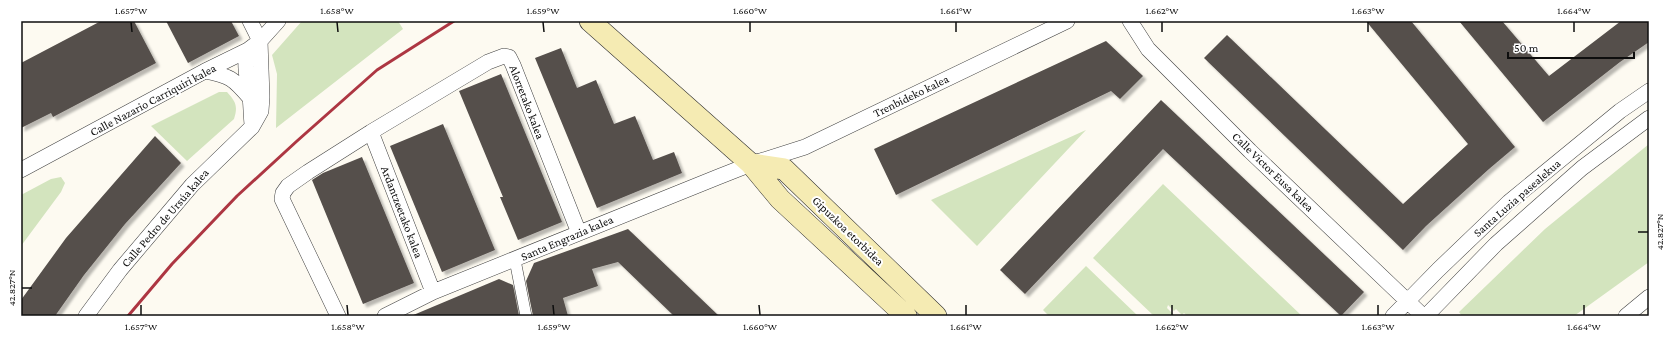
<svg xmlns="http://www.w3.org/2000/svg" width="1670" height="337" viewBox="0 0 1670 337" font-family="'Crimson Pro',serif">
<defs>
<filter id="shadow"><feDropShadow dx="3.5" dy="3.5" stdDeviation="1" flood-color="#0004"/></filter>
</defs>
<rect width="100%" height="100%" fill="#fdfaf1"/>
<!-- green -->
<path fill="#d3e4be" d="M 302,21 L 398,21 L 403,29 L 276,128 L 277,74 L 272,55 Z
M 219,92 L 227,92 C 236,102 238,106 234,119 L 187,161 L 151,126 Z
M 1086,130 L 977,246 L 931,200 Z
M 1649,144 L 1649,262 L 1574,316 L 1462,316 L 1459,312 L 1545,229 Z
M 61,177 L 65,183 L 61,192 L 21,246 L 21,195 L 51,179 Z
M 1163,184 L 1302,316 L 1187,316 L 1184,313 L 1182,315 L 1176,309 L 1174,311 L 1168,305 L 1167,308 L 1175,316 L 1154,316 L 1093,258 Z
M 1086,266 L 1138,316 L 1049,316 L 1043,310 Z"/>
<!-- building -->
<path fill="#554f4b" filter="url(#shadow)" d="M 101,21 L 134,21 L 156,63 L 53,117 L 51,113 L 21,128 L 21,63 Z
M 166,21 L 231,21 L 239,36 L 188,63 Z
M 1366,21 L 1411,21 L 1515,147 L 1489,169 L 1426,226 L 1403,250 L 1204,58 L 1227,35 L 1403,204 L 1468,144 Z
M 1459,21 L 1502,21 L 1549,76 L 1621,21 L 1649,21 L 1649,42 L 1620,62 L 1543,122 Z
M 1106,41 L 1143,76 L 1120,99 L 1111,91 L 896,195 L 874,149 Z
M 561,48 L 577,88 L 596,80 L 614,124 L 635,116 L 653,160 L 674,152 L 682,173 L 597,208 L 535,58 Z
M 501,74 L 562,222 L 518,240 L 500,197 L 503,197 L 459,91 Z
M 1161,100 L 1364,292 L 1341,316 L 1163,149 L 1025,294 L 1000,270 Z
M 443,124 L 495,250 L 442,272 L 390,146 Z
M 155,136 L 181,163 L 125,224 L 84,275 L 55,316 L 21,316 L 21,300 L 66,238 Z
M 362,157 L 414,283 L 363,304 L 312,180 L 323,173 Z
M 628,229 L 719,316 L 674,316 L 618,262 L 592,269 L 598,286 L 563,298 L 568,316 L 533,316 L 526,281 L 534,263 Z
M 499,279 L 513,285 L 519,316 L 411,316 Z"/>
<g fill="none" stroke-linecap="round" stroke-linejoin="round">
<!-- pedestrian casing -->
<g stroke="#414141" stroke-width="12">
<path id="pedestrian" d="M 515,260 L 526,316"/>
</g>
<!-- minor casing -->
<g stroke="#414141" stroke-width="16">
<path id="minor" d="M 1130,21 L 1148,49 L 1250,151 L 1423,316
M 248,50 C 243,65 248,81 250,96 C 251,105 251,115 252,124
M 205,71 C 230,76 233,78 250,98
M 371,132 L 433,292
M 21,170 L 205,71 L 248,50 L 260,41 L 278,21
M 86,316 L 120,270 L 192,185 L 252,127 L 261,111 L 262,97 L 260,41 L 250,21
M 338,316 L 282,199 L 283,193 L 288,186 L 308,172 L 371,132 L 488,62 L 504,56 L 509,57 L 513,65 L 579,233
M 385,316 L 433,292 L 718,177 L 751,164 L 805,147 L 1067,21
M 1393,316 L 1438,270 L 1509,202 L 1620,111 L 1649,91
M 1426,316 L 1496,244 L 1582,168 L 1649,118
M 1626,316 L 1649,297"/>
</g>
<!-- secondary casing -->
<g stroke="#303030" stroke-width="22">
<path id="secondary" d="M 590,21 L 751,164 L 780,199 L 906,316
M 751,164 L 784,169 L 936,316"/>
</g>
<!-- pedestrian -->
<use href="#pedestrian" stroke="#fff" stroke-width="11"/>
<!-- minor -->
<use href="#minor" stroke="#fff" stroke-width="15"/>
<!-- secondary -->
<use href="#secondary" stroke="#f5ebb3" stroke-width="21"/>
<!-- rail -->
<path stroke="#ad3642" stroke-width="3" d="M 128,316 L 172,264 L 237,196 L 297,141 L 377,70 L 454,21"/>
</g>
<!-- ticks -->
<path fill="none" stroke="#0e0e0e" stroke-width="1.5" d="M 131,22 L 132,32M 337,22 L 338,32M 543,22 L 544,32M 750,22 L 750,32M 956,22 L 956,32M 1162,22 L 1162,32M 1368,22 L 1368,32M 1574,22 L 1574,32M 1638,232 L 1648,232M 22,288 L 32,288M 141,305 L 141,315M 347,305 L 348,315M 553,305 L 554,315M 759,305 L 760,315M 966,305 L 966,315M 1172,305 L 1172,315M 1378,305 L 1378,315M 1584,305 L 1584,315"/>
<g text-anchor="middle" stroke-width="4" stroke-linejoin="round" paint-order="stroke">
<!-- street labels -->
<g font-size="12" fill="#0e0e0e" stroke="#fff">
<text transform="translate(911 96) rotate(-26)" y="4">Trenbideko kalea</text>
<text transform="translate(153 100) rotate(-28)" y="4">Calle Nazario Carriquiri kalea</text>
<text transform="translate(527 102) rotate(69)" y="4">Alorretako kalea</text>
<text transform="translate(1273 172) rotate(44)" y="4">Calle Victor Eusa kalea</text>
<text transform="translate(1517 198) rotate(-41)" y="4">Santa Luzia pasealekua</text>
<text transform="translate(402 212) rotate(69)" y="4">Ardantzeetako kalea</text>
<text transform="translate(165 218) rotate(-49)" y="4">Calle Pedro de Ursúa kalea</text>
<text transform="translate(848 231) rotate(44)" y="4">Gipuzkoa etorbidea</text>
<text transform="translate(567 238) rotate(-23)" y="4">Santa Engrazia kalea</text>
</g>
</g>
<!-- border -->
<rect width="1670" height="337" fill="none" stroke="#ffffff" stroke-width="44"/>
<!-- scale -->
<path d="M1508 52v6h126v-6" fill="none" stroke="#0e0e0e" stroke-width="2"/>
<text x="1514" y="52" font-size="12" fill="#0e0e0e" stroke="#ffffff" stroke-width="3" paint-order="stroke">50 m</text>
<rect x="22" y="22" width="1626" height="293" fill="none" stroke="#0e0e0e" stroke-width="1.5"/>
<g font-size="10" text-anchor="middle" fill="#0e0e0e">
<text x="131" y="14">1.657°W</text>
<text x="337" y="14">1.658°W</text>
<text x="543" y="14">1.659°W</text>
<text x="750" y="14">1.660°W</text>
<text x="956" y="14">1.661°W</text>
<text x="1162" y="14">1.662°W</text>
<text x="1368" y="14">1.663°W</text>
<text x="1574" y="14">1.664°W</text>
<text transform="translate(1659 232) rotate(-90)" y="4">42.827°N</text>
<text transform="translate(11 288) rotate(-90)" y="4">42.827°N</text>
<text x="141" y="330">1.657°W</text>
<text x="348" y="330">1.658°W</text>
<text x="554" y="330">1.659°W</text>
<text x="760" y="330">1.660°W</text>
<text x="966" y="330">1.661°W</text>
<text x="1172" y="330">1.662°W</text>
<text x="1378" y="330">1.663°W</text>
<text x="1584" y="330">1.664°W</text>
</g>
</svg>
